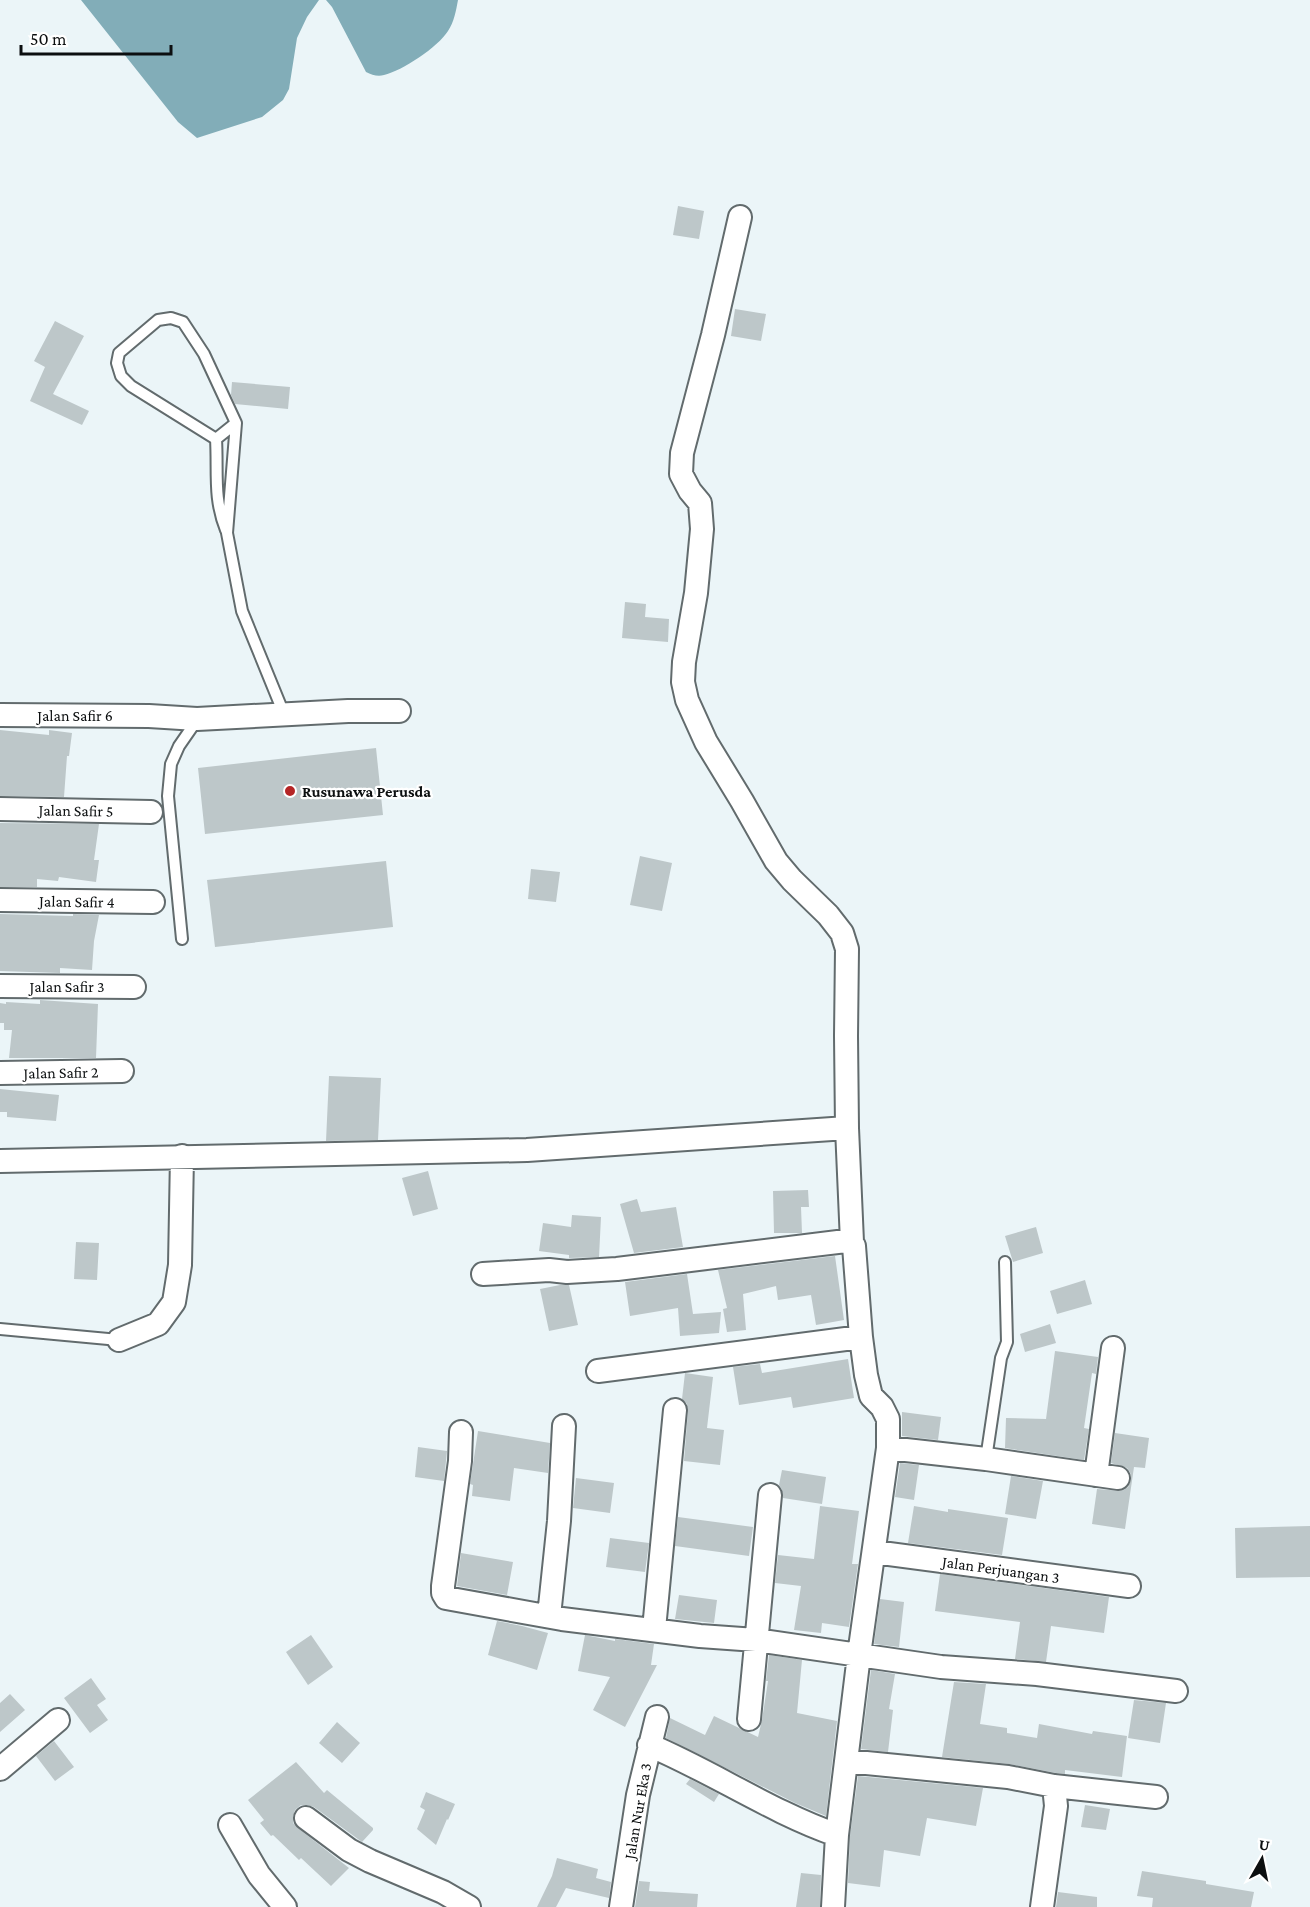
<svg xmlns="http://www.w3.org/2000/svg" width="1310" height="1907" viewBox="0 0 1310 1907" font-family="'Crimson Pro',serif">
<rect width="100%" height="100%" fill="#ebf5f8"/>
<!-- water -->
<path fill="#82adb8" d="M 81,0 L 319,0 L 307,17 L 297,38 L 289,89 L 283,100 L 262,117 L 197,138 L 178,122 Z
M 326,0 L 458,0 C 456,11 454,22 448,31 C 438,47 402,71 384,75 C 378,77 372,75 366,72 L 332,7 Z"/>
<!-- building -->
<path fill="#bdc7c9" d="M 678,206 L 704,211 L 699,239 L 673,235 Z
M 735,309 L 766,314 L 761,341 L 731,336 Z
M 55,321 L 84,336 L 53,394 L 89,411 L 82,425 L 30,401 L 45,367 L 34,361 Z
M 232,382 L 290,387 L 288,409 L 235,404 L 231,395 Z
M 625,602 L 646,604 L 645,617 L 669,619 L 668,642 L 622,638 Z
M 0,730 L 49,735 L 49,730 L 72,733 L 69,756 L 67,756 L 64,797 L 0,796 Z
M 376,748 L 383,815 L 205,834 L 198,768 Z
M 0,823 L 99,824 L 94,860 L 99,860 L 96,882 L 59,877 L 58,881 L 37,879 L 37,887 L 0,887 Z
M 640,856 L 672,863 L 662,911 L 630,905 Z
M 386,861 L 393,927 L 215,947 L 207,880 Z
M 531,869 L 560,872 L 556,902 L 528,899 Z
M 0,914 L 73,916 L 73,914 L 99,915 L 94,941 L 92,970 L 60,968 L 60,973 L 0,971 Z
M 40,1000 L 98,1004 L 96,1058 L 9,1058 L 12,1030 L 4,1030 L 4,1023 L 0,1023 L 0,1003 L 6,1004 L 6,1002 L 40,1004 Z
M 329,1076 L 381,1078 L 378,1140 L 326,1141 Z
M 0,1089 L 59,1095 L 56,1121 L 7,1117 L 7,1112 L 0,1112 Z
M 428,1171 L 438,1209 L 413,1216 L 402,1178 Z
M 808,1190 L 809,1207 L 801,1207 L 802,1233 L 774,1233 L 773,1191 Z
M 637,1199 L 641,1212 L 676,1207 L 683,1247 L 634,1253 L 620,1204 Z
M 572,1215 L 601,1217 L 599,1257 L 569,1258 L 569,1255 L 539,1251 L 543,1223 L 571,1227 Z
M 1036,1227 L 1043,1253 L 1013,1262 L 1005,1236 Z
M 76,1242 L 99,1243 L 97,1280 L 74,1279 Z
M 835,1256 L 844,1320 L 816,1325 L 811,1295 L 778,1300 L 776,1286 L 743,1294 L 746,1330 L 727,1332 L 723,1309 L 727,1308 L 718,1270 Z
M 687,1274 L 693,1314 L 721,1312 L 719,1333 L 680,1336 L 678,1308 L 630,1316 L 625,1282 Z
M 1085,1280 L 1092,1304 L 1057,1314 L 1050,1291 Z
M 560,1285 L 569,1285 L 578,1325 L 549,1331 L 540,1289 Z
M 1050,1324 L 1056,1343 L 1025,1352 L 1020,1334 Z
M 1055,1351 L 1098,1357 L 1096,1374 L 1092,1373 L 1084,1428 L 1089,1429 L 1084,1460 L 1005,1448 L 1006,1418 L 1046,1419 Z
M 848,1359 L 854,1398 L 793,1408 L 791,1397 L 739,1405 L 733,1367 L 760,1364 L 762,1373 Z
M 685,1373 L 713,1377 L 707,1428 L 724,1430 L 720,1465 L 684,1461 L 688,1411 L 687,1404 L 682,1399 Z
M 902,1412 L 941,1417 L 938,1440 L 902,1436 Z
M 478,1431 L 550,1443 L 548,1473 L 514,1468 L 510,1501 L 472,1496 L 473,1485 L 470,1484 Z
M 1115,1433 L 1149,1438 L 1145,1468 L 1134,1467 L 1125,1529 L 1092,1524 L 1097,1489 L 1122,1491 L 1128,1487 L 1131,1480 L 1131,1474 L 1127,1468 L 1111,1463 Z
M 418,1447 L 447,1451 L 444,1481 L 415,1477 Z
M 900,1463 L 919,1465 L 914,1500 L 895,1497 Z
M 782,1470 L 826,1477 L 822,1504 L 783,1498 L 782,1490 L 779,1485 Z
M 1011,1476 L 1043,1481 L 1036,1519 L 1005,1514 Z
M 576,1478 L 614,1483 L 610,1513 L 573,1508 Z
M 820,1506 L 859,1511 L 852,1564 L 858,1564 L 849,1627 L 822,1623 L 821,1633 L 794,1630 L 801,1586 L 775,1583 L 778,1555 L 814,1559 Z
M 914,1506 L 948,1512 L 948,1509 L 1008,1518 L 1002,1555 L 908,1543 Z
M 678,1517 L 753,1527 L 749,1556 L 675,1546 Z
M 1310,1526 L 1310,1577 L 1236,1578 L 1235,1528 Z
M 610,1538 L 649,1543 L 645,1572 L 606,1567 Z
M 461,1553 L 513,1562 L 507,1595 L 457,1586 Z
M 940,1574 L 1109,1597 L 1104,1633 L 1051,1626 L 1046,1662 L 1015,1659 L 1020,1622 L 935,1611 Z
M 679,1595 L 717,1600 L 714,1623 L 675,1619 Z
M 880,1599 L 904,1602 L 899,1647 L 874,1644 Z
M 497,1621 L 522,1626 L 548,1633 L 537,1670 L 488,1655 Z
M 311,1635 L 333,1667 L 308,1685 L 286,1652 Z
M 585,1635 L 615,1641 L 615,1639 L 654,1644 L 651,1665 L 657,1665 L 625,1727 L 593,1710 L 610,1677 L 578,1671 Z
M 769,1655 L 802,1660 L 797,1713 L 837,1721 L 826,1816 L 795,1803 L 666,1738 L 670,1718 L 705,1735 L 714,1716 L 758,1737 L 762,1720 L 768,1681 L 766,1681 Z
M 871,1670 L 895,1674 L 889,1709 L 893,1710 L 888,1752 L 861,1749 Z
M 91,1678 L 106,1699 L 97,1705 L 108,1720 L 90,1733 L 64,1698 Z
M 954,1682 L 986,1684 L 980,1724 L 1007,1728 L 1007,1733 L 1037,1738 L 1039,1724 L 1092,1734 L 1093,1731 L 1127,1736 L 1122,1777 L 1065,1770 L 1065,1774 L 1056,1773 L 1009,1764 L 942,1757 Z
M 10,1694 L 25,1710 L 0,1732 L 0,1703 Z
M 1134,1700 L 1166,1703 L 1160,1743 L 1128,1738 Z
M 337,1722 L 360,1743 L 342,1763 L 319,1743 Z
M 54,1741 L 74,1767 L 55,1781 L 36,1756 Z
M 296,1762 L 324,1793 L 327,1790 L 373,1828 L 373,1830 L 362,1842 L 314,1807 L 307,1805 L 301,1805 L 295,1810 L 293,1817 L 293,1823 L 298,1828 L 349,1868 L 331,1886 L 301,1858 L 299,1860 L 273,1835 L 271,1836 L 260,1823 L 264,1820 L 248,1800 Z
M 858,1776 L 983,1788 L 976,1826 L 927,1818 L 920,1856 L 884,1850 L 880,1887 L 848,1883 L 850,1836 Z
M 690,1779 L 719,1794 L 714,1802 L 686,1784 Z
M 426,1792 L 455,1804 L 448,1820 L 447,1819 L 436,1845 L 417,1829 L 425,1810 L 420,1807 Z
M 1085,1805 L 1110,1809 L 1106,1830 L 1081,1827 Z
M 557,1858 L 598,1869 L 596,1878 L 611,1882 L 609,1898 L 566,1888 L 556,1907 L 537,1907 L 552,1876 Z
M 1142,1871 L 1206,1881 L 1206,1884 L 1254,1892 L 1251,1907 L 1152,1907 L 1153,1898 L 1137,1896 Z
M 801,1873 L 821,1875 L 820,1907 L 796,1907 Z
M 639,1881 L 650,1882 L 649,1891 L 698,1894 L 697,1907 L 635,1907 Z
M 1058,1892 L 1097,1897 L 1097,1907 L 1056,1907 Z"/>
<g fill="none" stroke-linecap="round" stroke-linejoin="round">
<!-- service casing -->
<g stroke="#626b6d" stroke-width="14">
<path id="service" d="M 236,423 L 216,439 L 131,386 L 121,376 L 117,363 L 119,353 L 158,320 L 171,318 L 183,322 L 204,354 L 236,423 L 227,533 L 242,611 L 284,714
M 216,439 C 218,472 213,498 226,530
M 182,939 L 168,796 L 171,764 L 179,746 L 197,720
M 0,1329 L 119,1340
M 986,1459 L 1001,1358 L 1007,1342 L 1005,1262"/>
</g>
<!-- minor casing -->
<g stroke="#626b6d" stroke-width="26">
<path id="minor" d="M 740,217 L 713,335 L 682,453 L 681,474 L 690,491 L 700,503 L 702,529 L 696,593 L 684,662 L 683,682 L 687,700 L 706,742 L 742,801 L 776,861 L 792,880 L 828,915 L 842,933 L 847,949 L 846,1036 L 847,1128
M 0,715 L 149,716 L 197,719 L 348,711 L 399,711
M 0,809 L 151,812
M 0,900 L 153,902
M 0,986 L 134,987
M 0,1073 L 122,1071
M 0,1161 L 527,1150 L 847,1128 L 852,1242
M 483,1274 L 549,1270 L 567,1272 L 617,1269 L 846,1241 L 852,1242 L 854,1246 L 861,1337 L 866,1375 L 871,1396 L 882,1407 L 888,1419 L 888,1448 L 859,1655 L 837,1835 L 833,1907
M 119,1340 L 158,1324 L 174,1302 L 180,1265 L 182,1156
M 598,1371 L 861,1337
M 461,1432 L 460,1461 L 443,1586 L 443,1593 L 446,1598 L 562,1619 L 700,1636 L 756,1640 L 941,1667 L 1037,1674 L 1176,1691
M 888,1448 L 986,1459 L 1118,1478
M 1096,1475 L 1113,1348
M 874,1552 L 1129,1586
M 549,1616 L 559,1521 L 564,1426
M 654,1629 L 675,1410
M 749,1719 L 770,1495
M 649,1745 C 713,1772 771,1812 837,1835
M 846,1761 L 1008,1777 L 1054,1786 L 1156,1797
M 0,1769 L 58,1720
M 306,1818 L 349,1850 L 370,1861 L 443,1892 L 469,1907
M 230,1825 L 259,1875 L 285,1907
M 621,1907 L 638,1795 L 657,1717
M 1042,1907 L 1056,1806 L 1054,1786"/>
</g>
<!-- service -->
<use href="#service" stroke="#fff" stroke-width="10"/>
<!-- minor -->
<use href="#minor" stroke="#fff" stroke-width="22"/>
</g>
<!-- markers -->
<circle fill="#b52526" stroke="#fff" stroke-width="2" cx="290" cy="791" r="6"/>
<g text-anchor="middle" stroke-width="4.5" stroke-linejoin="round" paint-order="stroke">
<!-- street labels -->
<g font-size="16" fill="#0c0f10" stroke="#fff">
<text x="75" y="721">Jalan Safir 6</text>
<text transform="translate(76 810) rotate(1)" y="6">Jalan Safir 5</text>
<text transform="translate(77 901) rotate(1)" y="6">Jalan Safir 4</text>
<text x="67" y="992">Jalan Safir 3</text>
<text transform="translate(61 1072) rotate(-1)" y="6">Jalan Safir 2</text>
<text transform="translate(1001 1569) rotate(8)" y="6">Jalan Perjuangan 3</text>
<text transform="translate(637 1811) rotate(-80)" y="6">Jalan Nur Eka 3</text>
</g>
<!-- poi labels -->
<g font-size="16" font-weight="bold" fill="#0c0f10" stroke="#fff" text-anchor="start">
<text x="302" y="797">Rusunawa Perusda</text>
</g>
</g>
<!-- north arrow -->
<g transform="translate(1262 1859) rotate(9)" stroke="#ffffff" stroke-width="4.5" paint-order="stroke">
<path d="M0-4.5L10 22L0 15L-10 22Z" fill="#0c0f10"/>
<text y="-9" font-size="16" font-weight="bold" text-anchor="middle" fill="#0c0f10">U</text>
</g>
<!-- scale -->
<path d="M21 45v9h150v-9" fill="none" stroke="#0c0f10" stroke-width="3"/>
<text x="30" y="45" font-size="18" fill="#0c0f10" stroke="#ffffff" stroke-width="4.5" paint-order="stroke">50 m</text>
</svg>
